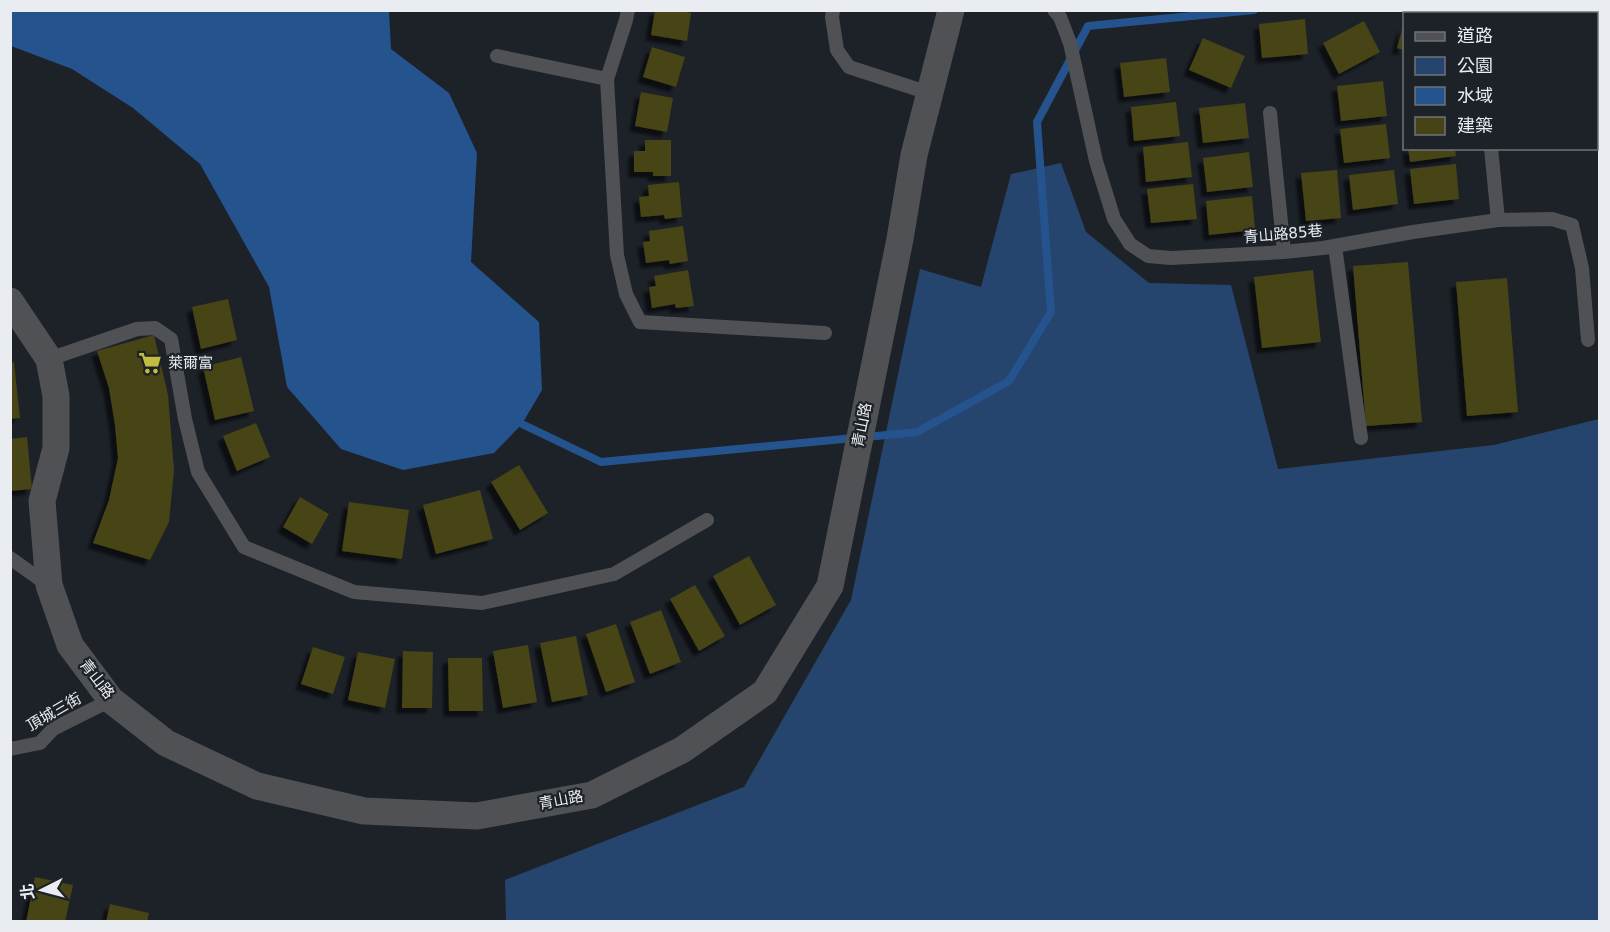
<svg xmlns="http://www.w3.org/2000/svg" width="1610" height="932" viewBox="0 0 1610 932" font-family="'DejaVu Sans','Noto Sans TC',sans-serif">
<defs>
<filter id="shadow"><feDropShadow dx="-5.5" dy="5.5" stdDeviation="1.5" flood-color="#0009"/></filter>
</defs>
<rect width="100%" height="100%" fill="#1d2229"/>
<!-- green -->
<path fill="#26456e" d="M 1061,163 L 1086,232 L 1149,283 L 1231,285 L 1278,469 L 1494,445 L 1599,419 L 1599,921 L 506,921 L 505,880 L 744,787 L 851,600 L 920,269 L 981,287 L 1011,174 Z"/>
<!-- water -->
<path fill="#24538d" d="M 10,11 L 389,11 L 391,49 L 449,93 L 477,153 L 471,262 L 539,322 L 542,390 L 522,424 L 494,453 L 403,470 L 341,449 L 287,387 L 269,287 L 200,164 L 133,108 L 72,69 L 11,46 Z"/>
<g fill="none" stroke-linecap="round" stroke-linejoin="round">
<!-- stream -->
<path stroke="#24538d" stroke-width="8" d="M 522,424 L 601,462 L 854,438
M 866,437 L 917,432 L 1009,381 L 1051,312 L 1037,122 L 1088,26 L 1254,10"/>
</g>
<!-- building -->
<path fill="#464416" filter="url(#shadow)" d="M 655,10 L 679,10 L 691,13 L 687,41 L 651,35 Z
M 1305,19 L 1308,54 L 1262,58 L 1259,24 Z
M 1364,21 L 1380,52 L 1339,74 L 1323,43 Z
M 1404,23 L 1404,50 L 1397,48 Z
M 1203,38 L 1245,56 L 1231,88 L 1189,70 Z
M 652,47 L 685,57 L 676,87 L 643,77 Z
M 1166,58 L 1170,92 L 1124,97 L 1120,63 Z
M 1383,81 L 1387,116 L 1341,121 L 1337,86 Z
M 641,92 L 673,98 L 667,132 L 635,126 Z
M 1176,102 L 1180,136 L 1134,141 L 1131,107 Z
M 1245,103 L 1249,138 L 1203,143 L 1199,108 Z
M 1386,124 L 1390,158 L 1344,163 L 1340,129 Z
M 645,140 L 671,140 L 671,176 L 653,176 L 653,172 L 634,172 L 634,151 L 645,151 Z
M 1188,142 L 1192,177 L 1146,182 L 1143,147 Z
M 1408,148 L 1455,148 L 1456,156 L 1410,162 Z
M 1249,152 L 1253,187 L 1207,192 L 1203,158 Z
M 1456,164 L 1459,199 L 1414,204 L 1410,169 Z
M 1337,170 L 1341,218 L 1306,221 L 1301,173 Z
M 1394,170 L 1398,204 L 1353,210 L 1349,175 Z
M 679,182 L 682,217 L 665,219 L 664,215 L 641,217 L 639,197 L 649,196 L 648,185 Z
M 1193,184 L 1197,219 L 1151,223 L 1147,189 Z
M 1252,196 L 1255,230 L 1209,235 L 1206,201 Z
M 683,226 L 688,261 L 670,264 L 669,260 L 646,263 L 643,242 L 650,241 L 649,231 Z
M 1408,262 L 1422,422 L 1366,426 L 1353,266 Z
M 688,270 L 694,306 L 676,308 L 675,304 L 652,308 L 649,287 L 656,286 L 654,276 Z
M 1313,270 L 1321,342 L 1262,348 L 1254,277 Z
M 1507,278 L 1518,412 L 1467,416 L 1456,282 Z
M 228,299 L 237,340 L 201,349 L 192,307 Z
M 154,335 L 168,395 L 174,470 L 169,522 L 150,560 L 93,543 L 109,500 L 118,458 L 115,425 L 109,388 L 97,351 Z
M 241,357 L 254,411 L 215,420 L 203,367 Z
M 14,362 L 20,418 L 10,419 L 10,363 Z
M 256,423 L 270,457 L 237,471 L 223,436 Z
M 27,437 L 32,489 L 10,491 L 10,439 Z
M 519,465 L 548,513 L 520,530 L 491,482 Z
M 480,490 L 493,539 L 436,554 L 423,505 Z
M 300,497 L 329,514 L 312,544 L 283,527 Z
M 349,502 L 409,510 L 402,559 L 342,551 Z
M 749,556 L 776,605 L 740,625 L 713,576 Z
M 695,585 L 725,636 L 699,651 L 670,599 Z
M 661,610 L 681,662 L 650,674 L 630,622 Z
M 616,624 L 635,682 L 606,692 L 586,634 Z
M 576,636 L 588,695 L 552,702 L 540,643 Z
M 528,645 L 537,702 L 503,708 L 493,651 Z
M 313,647 L 345,657 L 333,694 L 301,684 Z
M 403,651 L 433,652 L 432,708 L 402,708 Z
M 358,652 L 395,659 L 385,708 L 348,700 Z
M 448,658 L 482,658 L 483,711 L 449,711 Z
M 35,877 L 73,885 L 65,922 L 26,922 Z
M 110,904 L 149,913 L 147,922 L 106,922 Z"/>
<g fill="none" stroke-linecap="round" stroke-linejoin="round">
<!-- lane -->
<path stroke="#4f5155" stroke-width="14" d="M 628,10 L 626,20 L 607,79 L 617,255 L 626,294 L 640,322 L 825,333
M 833,10 L 832,17 L 837,50 L 849,67 L 929,93
M 1054,10 L 1060,17 L 1070,43 L 1096,161 L 1114,219 L 1130,244 L 1148,256 L 1171,258 L 1284,252 L 1323,248 L 1413,232 L 1498,220 L 1552,219 L 1572,225 L 1582,268 L 1588,340
M 497,56 L 607,79
M 1270,113 L 1284,252
M 1491,148 L 1498,220
M 1335,246 L 1361,438
M 49,359 L 137,329 L 155,328 L 171,339 L 185,419 L 198,472 L 244,547 L 354,592 L 482,603 L 614,574 L 707,520
M 10,558 L 48,585
M 10,749 L 40,743 L 53,729 L 111,700"/>
<!-- street -->
<path stroke="#4f5155" stroke-width="27" d="M 10,301 L 49,359 L 56,396 L 56,448 L 42,501 L 49,585 L 70,645 L 111,700 L 166,743 L 257,786 L 364,811 L 477,816 L 592,795 L 682,750 L 765,692 L 830,586 L 900,239 L 914,155 L 951,10"/>
</g>
<!-- icons -->
<defs>
<g id="supermarket-bare" transform="scale(1.8)"><path d="M-6-5.5h2.5l.6 2H6L4.5 2H-2.5L-4.4-4H-6ZM-1.5 3.2a1.3 1.3 0 1 0 .1 0ZM3 3.2a1.3 1.3 0 1 0 .1 0Z" fill="#c2bd3f" stroke="#1d2229" stroke-width="2.5" paint-order="stroke"/></g>
</defs>
<g fill-rule="evenodd">
<use href="#supermarket-bare" x="150" y="363"/>
</g>
<g text-anchor="middle" stroke-width="4.5" stroke-linejoin="round" paint-order="stroke">
<!-- street labels -->
<g font-size="15" fill="#e9edf1" stroke="#1d2229">
<text transform="translate(1283 234) rotate(-5)" y="5">青山路85巷</text>
<text transform="translate(862 425) rotate(-79)" y="5">青山路</text>
<text transform="translate(97 679) rotate(52)" y="5">青山路</text>
<text transform="translate(54 712) rotate(-30)" y="5">頂城三街</text>
<text transform="translate(561 800) rotate(-11)" y="5">青山路</text>
</g>
<!-- poi labels -->
<g font-size="15" fill="#e9edf1" stroke="#1d2229" text-anchor="start">
<text x="168" y="368">萊爾富</text>
</g>
</g>
<!-- border -->
<rect width="1610" height="932" fill="none" stroke="#e9edf1" stroke-width="24"/>
<!-- legend -->
<rect x="1403" y="12" width="195" height="138" fill="#1d2229" stroke="#6f7379" stroke-width="1.5"/>
<rect x="1415" y="32" width="30" height="9" fill="#4f5155" stroke="#6f7379" stroke-width="1.5"/>
<text x="1457" y="42" font-size="18" fill="#e9edf1">道路</text>
<rect x="1415" y="57" width="30" height="18" fill="#26456e" stroke="#6f7379" stroke-width="1.5"/>
<text x="1457" y="72" font-size="18" fill="#e9edf1">公園</text>
<rect x="1415" y="87" width="30" height="18" fill="#24538d" stroke="#6f7379" stroke-width="1.5"/>
<text x="1457" y="102" font-size="18" fill="#e9edf1">水域</text>
<rect x="1415" y="117" width="30" height="18" fill="#464416" stroke="#6f7379" stroke-width="1.5"/>
<text x="1457" y="132" font-size="18" fill="#e9edf1">建築</text>
<!-- north arrow -->
<g transform="translate(42 890) rotate(264)" stroke="#1d2229" stroke-width="4.5" paint-order="stroke">
<path d="M0-4.5L10 22L0 15L-10 22Z" fill="#e9edf1"/>
<text y="-9" font-size="16" font-weight="bold" text-anchor="middle" fill="#e9edf1">北</text>
</g>
</svg>
